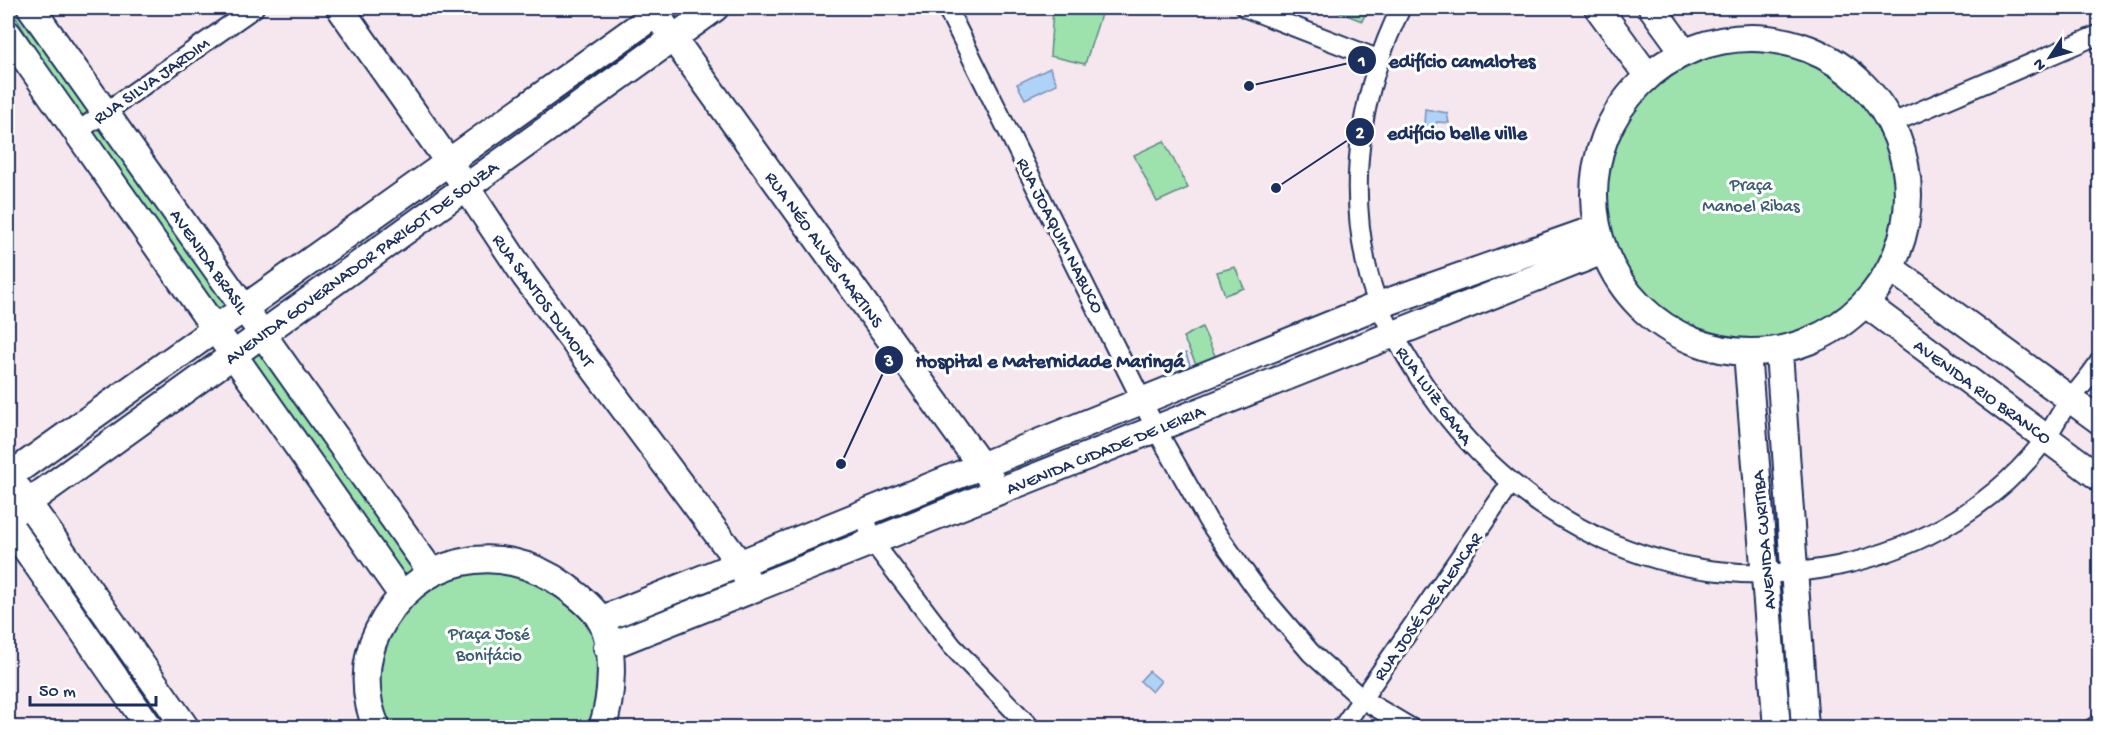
<svg xmlns="http://www.w3.org/2000/svg" width="2107" height="735" viewBox="0 0 2107 735" font-family="'Gochi Hand',sans-serif">
<rect width="100%" height="100%" fill="#f6e6ed"/>
<filter id="ink" filterUnits="userSpaceOnUse"><feTurbulence type="fractalNoise" baseFrequency=".0167" numOctaves="2"/><feDisplacementMap in="SourceGraphic" scale="12" xChannelSelector="R" yChannelSelector="G"/><feConvolveMatrix kernelMatrix="1 2 1 2 8 2 1 2 1" color-interpolation-filters="sRGB"/></filter>
<g filter="url(#ink)">
<!-- green -->
<path fill="#9de1ad" stroke="#5c8886" stroke-width="1.5" d="M 10,8 L 20,8 L 238,313 L 222,324 L 83,127 Z
M 1053,8 L 1103,8 L 1085,64 L 1050,56 Z
M 1328,8 L 1368,8 L 1362,21 Z
M1594 195a157 157 0 1 1 314 0a157 157 0 1 1-314 0Z
M 1164,141 L 1188,188 L 1157,202 L 1134,155 Z
M 1235,267 L 1244,288 L 1225,295 L 1217,272 Z
M 1202,327 L 1218,362 L 1199,370 L 1183,337 Z
M 257,337 L 426,576 L 520,563 L 600,620 L 602,727 L 377,727 L 367,691 L 402,595 L 241,349 Z"/>
<!-- water -->
<path fill="#afd2f7" stroke="#7491ba" stroke-width="1.5" d="M 1050,68 L 1057,84 L 1025,99 L 1017,84 Z
M 1425,109 L 1447,113 L 1449,123 L 1437,122 L 1433,127 L 1424,125 Z
M 1186,353 L 1192,371 L 1172,379 L 1164,364 Z
M 1149,671 L 1161,681 L 1152,692 L 1140,681 Z"/>
<g fill="none" stroke-linecap="round" stroke-linejoin="round">
<!-- street casing -->
<g stroke="#1b2f5e" stroke-width="22">
<path id="street" d="M 947,8 L 1156,429 L 1208,521 L 1258,591 L 1311,653 L 1362,699 L 1411,728
M 1246,8 L 1380,60
M 1401,8 C 1362,87 1347,177 1366,264 C 1375,308 1398,343 1421,380 C 1512,521 1670,599 1837,566 C 1879,557 1920,542 1957,519 C 1990,498 2024,469 2047,436 C 2055,424 2061,411 2070,400 C 2080,387 2091,376 2100,361
M 1892,123 L 2100,34
M 77,132 L 254,8
M 865,515 L 872,541 L 952,646 L 1031,728
M 1342,728 L 1511,483
M 2093,728 L 2100,723"/>
</g>
<!-- secondary casing -->
<g stroke="#1b2f5e" stroke-width="30">
<path id="secondary" d="M 31,8 L 432,573
M 340,8 L 466,187 L 525,276 L 739,563 L 747,579
M 1598,8 L 1647,75
M 1652,8 L 1684,52
M 663,24 L 992,481
M 8,34 L 402,595
M1594 195a157 157 0 1 1 314 0a157 157 0 1 1-314 0Z
M 1892,269 L 2100,421
M 1867,305 L 2100,478
M 1747,352 L 1777,728
M 1779,352 L 1805,728
M 8,477 L 664,8
M 19,490 L 186,728
M 8,517 L 715,8
M 8,523 L 150,728
M 600,620 L 1379,305 L 1595,229
M 607,647 L 1603,251
M 377,728 C 363,698 363,660 378,631 C 415,556 499,538 565,586 C 576,594 594,608 601,621 C 616,648 612,699 602,728"/>
</g>
<!-- street -->
<use href="#street" stroke="#fff" stroke-width="18"/>
<!-- secondary -->
<use href="#secondary" stroke="#fff" stroke-width="26"/>
</g>
</g>
<g text-anchor="middle" stroke-width="6" stroke-linejoin="round" paint-order="stroke">
<!-- street labels -->
<g font-size="18" fill="#1b2f5e" stroke="#fff">
<text transform="translate(151 80) rotate(-35)" y="6">RUA SILVA JARDIM</text>
<text transform="translate(1061 235) rotate(63)" y="6">RUA JOAQUIM NABUCO</text>
<text transform="translate(825 249) rotate(54)" y="6">RUA NÉO ALVES MARTINS</text>
<text transform="translate(210 261) rotate(55)" y="6">AVENIDA BRASIL</text>
<text transform="translate(361 262) rotate(-36)" y="6">AVENIDA GOVERNADOR PARIGOT DE SOUZA</text>
<text transform="translate(544 300) rotate(54)" y="6">RUA SANTOS DUMONT</text>
<text transform="translate(1983 391) rotate(36)" y="6">AVENIDA RIO BRANCO</text>
<text transform="translate(1435 395) rotate(54)" y="6">RUA LUIZ GAMA</text>
<text transform="translate(1105 449) rotate(-22)" y="6">AVENIDA CIDADE DE LEIRIA</text>
<text transform="translate(1763 540) rotate(-95)" y="6">AVENIDA CURITIBA</text>
<text transform="translate(1427 606) rotate(-55)" y="6">RUA JOSÉ DE ALENCAR</text>
</g>
<!-- park labels -->
<g font-size="18" fill="#3c5c72" stroke="#fff">
<text x="1751" y="190">Praça<tspan x="1751" dy="21">Manoel Ribas</tspan></text>
<text x="489" y="639">Praça José<tspan x="489" dy="21">Bonifácio</tspan></text>
</g>
</g>
<!-- callouts -->
<path fill="none" stroke="#1b2f5e" stroke-width="2" d="M1249 86L1362 60M1276 188L1360 132M841 464L889 360"/>
<g fill="#1b2f5e" stroke="#fff" stroke-width="2">
<circle cx="1249" cy="86" r="6"/>
<circle cx="1276" cy="188" r="6"/>
<circle cx="841" cy="464" r="6"/>
<circle cx="1362" cy="60" r="15"/>
<circle cx="1360" cy="132" r="15"/>
<circle cx="889" cy="360" r="15"/>
</g>
<g font-size="18" text-anchor="middle" font-weight="bold" fill="#fff">
<text x="1362" y="66">1</text>
<text x="1360" y="138">2</text>
<text x="889" y="366">3</text>
</g>
<g font-size="20" text-anchor="middle" font-weight="bold" fill="#1b2f5e" stroke="#fff" stroke-width="6" stroke-linejoin="round" paint-order="stroke">
<text x="1462" y="67">edifício camalotes</text>
<text x="1457" y="139">edifício belle ville</text>
<text x="1050" y="367">Hospital e Maternidade Maringá</text>
</g>
<!-- margin -->
<rect width="2107" height="735" fill="none" stroke="#fff" stroke-width="30"/>
<rect x="15" y="15" width="2077" height="705" fill="none" stroke="#1b2f5e" stroke-width="2" filter="url(#ink)"/>
<!-- north arrow -->
<g transform="translate(2050 57) rotate(234)" stroke="#ffffff" stroke-width="4.5" paint-order="stroke">
<path d="M0-4.5L10 22L0 15L-10 22Z" fill="#1b2f5e"/>
<text y="-9" font-size="16" font-weight="bold" text-anchor="middle" fill="#1b2f5e">N</text>
</g>
<!-- scale -->
<path d="M30 696v9h126v-9" fill="none" stroke="#1b2f5e" stroke-width="3"/>
<text x="39" y="696" font-size="18" fill="#1b2f5e" stroke="#ffffff" stroke-width="4.5" paint-order="stroke">50 m</text>
</svg>
